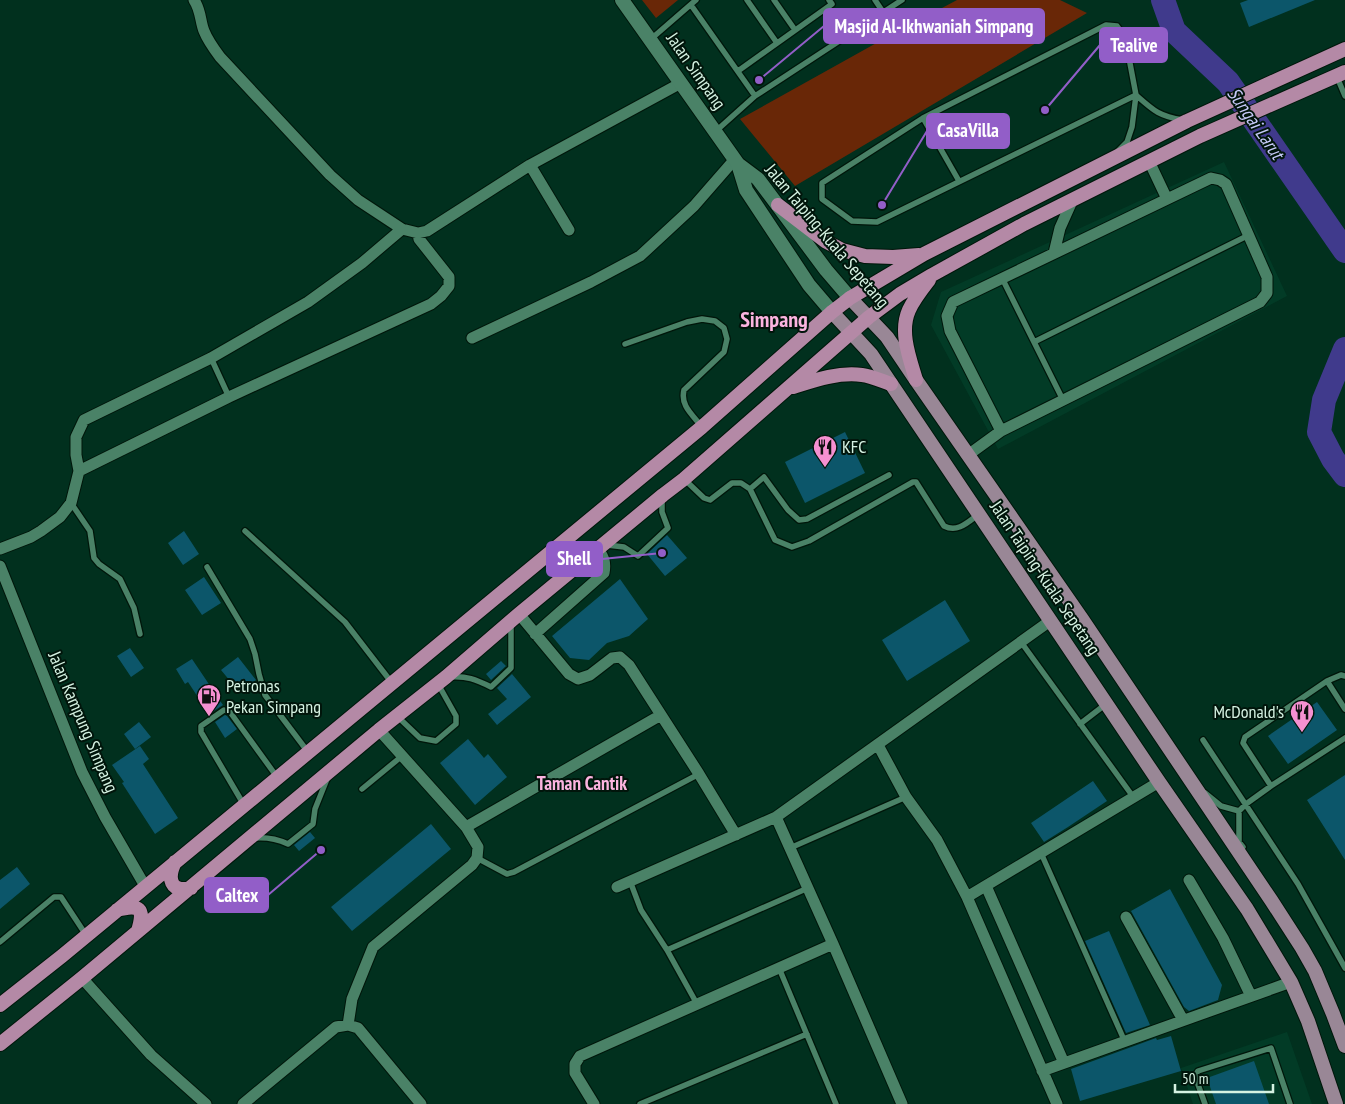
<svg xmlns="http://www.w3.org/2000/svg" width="1345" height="1104" viewBox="0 0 1345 1104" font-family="'PT Sans Narrow',sans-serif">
<rect width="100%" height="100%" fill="#01301e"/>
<!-- built -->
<path fill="#023b26" d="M 1224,162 L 1287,296 L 998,449 L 931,325 L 941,292 Z
M 1287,1032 L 1312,1104 L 1193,1104 L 1181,1068 Z"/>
<!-- green -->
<path fill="#692707" d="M 642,0 L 678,0 L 656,18 Z
M 957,0 L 1060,0 L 1087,13 L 795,186 L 740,119 L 880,41 Z"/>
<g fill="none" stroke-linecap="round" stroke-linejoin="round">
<!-- river -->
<path stroke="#403a8c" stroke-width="24" d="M 1163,0 L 1174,31 L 1228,82 L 1345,251
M 1345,349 L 1324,400 L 1319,432 L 1333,459 L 1345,475"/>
</g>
<!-- building -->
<path fill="#0c566a" d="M 1248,0 L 1315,0 L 1249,27 L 1240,3 Z
M 845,432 L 865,473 L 805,503 L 785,462 Z
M 184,531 L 199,554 L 183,565 L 168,543 Z
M 667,535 L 687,558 L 665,576 L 647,554 Z
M 204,577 L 221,603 L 202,615 L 185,590 Z
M 620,579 L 648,619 L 629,636 L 607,643 L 589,660 L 570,658 L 552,636 Z
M 945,600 L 970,641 L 907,681 L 882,640 Z
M 130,648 L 144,668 L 131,677 L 117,656 Z
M 238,657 L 256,680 L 240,693 L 221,670 Z
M 192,659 L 223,705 L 209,714 L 188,682 L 185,684 L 176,669 Z
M 501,661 L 506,666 L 491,680 L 486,674 Z
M 512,674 L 531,697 L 497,725 L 488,714 L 507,699 L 497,688 Z
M 1317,702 L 1337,730 L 1288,764 L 1268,736 Z
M 225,715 L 227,716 L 237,729 L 225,738 L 215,722 Z
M 139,722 L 151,737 L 135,749 L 124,734 Z
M 468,739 L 484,758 L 488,754 L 507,777 L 475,805 L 440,763 Z
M 140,746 L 149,759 L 143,764 L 178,818 L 155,834 L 122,783 L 124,782 L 112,765 Z
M 1345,775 L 1345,860 L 1307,800 Z
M 1093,781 L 1107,801 L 1068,827 L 1044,842 L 1031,823 Z
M 431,824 L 451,849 L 352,931 L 331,907 Z
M 310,832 L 315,838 L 299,851 L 294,845 Z
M 17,867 L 30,884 L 0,909 L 0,880 Z
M 1170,889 L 1222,985 L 1218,1000 L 1189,1011 L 1184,1007 L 1131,911 Z
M 1109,931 L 1150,1025 L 1126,1033 L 1085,941 Z
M 1171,1036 L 1181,1071 L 1080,1101 L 1071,1069 L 1156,1038 L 1157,1040 Z
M 1254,1061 L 1269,1104 L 1216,1104 L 1207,1078 Z"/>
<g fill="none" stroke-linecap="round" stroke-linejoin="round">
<!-- service casing -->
<g stroke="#00160a" stroke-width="8">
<path id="service" d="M 747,0 L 777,43
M 774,0 L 795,30
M 875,0 L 883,12
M 691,5 L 755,96
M 651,39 L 696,0
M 738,71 L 832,4 L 829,0
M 1337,77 L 1345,96
M 1136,95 C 1154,111 1159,116 1183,120
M 923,118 L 959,181
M 716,131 L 755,96 L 902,0
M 1118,151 L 1127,142 L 1132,127 L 1136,95 L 1125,37 L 1117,26 L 1106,25 L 923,118 L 822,183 L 822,199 L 852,221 L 877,222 L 1136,95
M 1002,278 L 1063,400
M 1034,342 L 1249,235
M 625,344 L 687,322 L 702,319 L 715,321 L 724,328 L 727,339 L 724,352 L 684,390 C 680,406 693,415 702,427
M 211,358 L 229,397
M 684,479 L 704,498 L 710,500 L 732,483 L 741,483 L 750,489 L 775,540 L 792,547 L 809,541 L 913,482 L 916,482 L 944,526 C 958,533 968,522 979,514
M 750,489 L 764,477 L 788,510 L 799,520 L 807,519 L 889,475
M 71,503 L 90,531 L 94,558 L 99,564 L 120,579 L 134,608 L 140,634
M 245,531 L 345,622 L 392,683
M 607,545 L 624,547 L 638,556 L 668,528 L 662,512 L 662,499
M 207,567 L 250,639 L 255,654 L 259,674 L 265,695 L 308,752
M 1021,642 L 1134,798
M 450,677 C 467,676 475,679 491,687 L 511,668 L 511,624
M 1327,681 L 1341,675 L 1345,676
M 398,717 L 420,738 L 436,741 L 456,724 L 456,716 L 438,684
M 1080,724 L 1106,704
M 1203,740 L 1298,884 L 1345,968
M 1271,786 L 1243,743 L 1245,737 L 1327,681 L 1345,709
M 362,789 L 402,756
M 1205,793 L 1221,806 L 1239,811
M 244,805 L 201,732 L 201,726 L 224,710 L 230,712 L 277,777
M 255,838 C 267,837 277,839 288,844 L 313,824 L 315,809 L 327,779
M 1243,847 L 1239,842 L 1239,811 L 1246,804 L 1271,786 L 1345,738
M 790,848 L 906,797
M 1041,853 L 1125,1042
M 477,858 L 507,874 L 514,872 L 699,774
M 630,881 L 641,910 L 667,950 L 697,1004
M 0,942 L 54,897 L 61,897 L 86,935
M 667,950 L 808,888
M 779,968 L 836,1104
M 640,1104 L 807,1034
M 1205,1104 L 1195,1076 L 1198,1071 L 1271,1048 L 1290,1104"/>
</g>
<!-- minor casing -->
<g stroke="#00160a" stroke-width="13">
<path id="minor" d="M 194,0 C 201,10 200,21 204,31 C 208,41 214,49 220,57 L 330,175 L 358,200 L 402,229 L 418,233 L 427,231 L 530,165 L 681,83
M 1149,161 L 1167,199
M 530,165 L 569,230
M 1054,253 L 1060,228 L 1073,199
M 472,338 L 591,282 L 640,256 L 694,206 L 735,159
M 968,455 L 1001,431 L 1260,302 L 1267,293 L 1267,277 L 1226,184 L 1220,180 L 1211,178 L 953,302 L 947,316 L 950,331 L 1001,431
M 79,471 L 229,397 L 431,304 L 441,296 L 449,286 L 449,277 L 419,239 L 418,233
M 0,549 L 31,537 L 41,531 L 60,517 L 71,503 L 79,471 L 76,455 L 76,437 L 84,420 L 211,358 L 308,302 L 362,263 L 402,229
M 0,566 L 82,772 L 105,817 L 145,886
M 519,614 L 569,674 L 578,679 L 590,675 L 612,658 L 620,657 L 629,665 L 699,774 L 736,835
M 535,634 L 604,573 C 606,563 604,557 598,549
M 878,745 L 906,797 L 937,840 L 967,897 L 1057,1104
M 776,817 L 833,944 L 902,1104
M 466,827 L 661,715
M 1189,880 L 1223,938 L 1251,996
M 986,886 L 1064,1063
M 617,887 L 776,817 L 1050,621
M 967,897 L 1159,782
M 1126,917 L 1183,1020
M 82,978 L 151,1055 L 206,1104
M 348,1025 L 352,999 L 373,947 L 472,865 L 477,858 L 478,847 L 466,827 L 379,730
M 1042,1071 L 1291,982
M 243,1104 L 336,1027 L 348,1025 L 358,1028 L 421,1104
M 594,1104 L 575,1073 L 575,1064 L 580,1056 L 833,944"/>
</g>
<!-- secondary casing -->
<g stroke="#00160a" stroke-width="16">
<path id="secondary" d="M 622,0 L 738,164 L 758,179 L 826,270 L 850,298
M 738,164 L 746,190 L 809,285 L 832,312"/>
</g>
<!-- primary casing -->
<g stroke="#00160a" stroke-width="16">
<path id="primary" d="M 850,298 L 887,337 L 916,380 L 1082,619 L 1271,900 L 1302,948 L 1315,971 L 1333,1014 L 1345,1046
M 832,312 L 871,354 L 1159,782 L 1247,909 L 1291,982 L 1308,1021 L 1336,1104"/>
</g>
<!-- trunk casing -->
<g stroke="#00160a" stroke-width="16">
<path id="trunk" d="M 778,205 L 825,241 L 842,250 L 865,256 L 893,257 L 919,255
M 916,380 C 910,359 899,332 909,310 C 914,299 922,289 929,280
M 793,387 C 815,380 838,372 862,375 C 871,376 882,381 891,384
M 175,862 C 167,878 170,893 191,888
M 117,910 C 140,904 145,908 138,931
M 0,1005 L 62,956 L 702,427 L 832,312 L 850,298 L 924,254 L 1187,121 L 1345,49
M 0,1044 L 82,978 L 379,730 L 446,677 L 519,614 L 663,495 L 684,479 L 869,317 L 900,294 L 932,275 L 1024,224 L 1200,136 L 1345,72"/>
</g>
<!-- service -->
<use href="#service" stroke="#4a8267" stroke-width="5.5"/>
<!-- minor -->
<use href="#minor" stroke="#4a8267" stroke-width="11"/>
<!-- secondary -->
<use href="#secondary" stroke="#4a8267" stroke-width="14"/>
<!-- primary -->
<use href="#primary" stroke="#998796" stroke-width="14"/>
<!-- trunk -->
<use href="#trunk" stroke="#b489a6" stroke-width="14"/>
</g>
<!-- icons -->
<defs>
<g id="restaurant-pin" transform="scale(1.25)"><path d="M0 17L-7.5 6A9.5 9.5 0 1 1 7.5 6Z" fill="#f590d1" stroke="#01150b"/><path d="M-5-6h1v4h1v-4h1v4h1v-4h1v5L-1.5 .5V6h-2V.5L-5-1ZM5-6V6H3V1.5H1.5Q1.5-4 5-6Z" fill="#111"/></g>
<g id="fuel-pin" transform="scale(1.25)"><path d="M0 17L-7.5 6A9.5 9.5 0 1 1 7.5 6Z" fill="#f590d1" stroke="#01150b"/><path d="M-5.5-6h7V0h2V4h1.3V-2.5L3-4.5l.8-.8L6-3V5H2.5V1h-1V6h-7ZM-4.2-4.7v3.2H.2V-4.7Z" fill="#111"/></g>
</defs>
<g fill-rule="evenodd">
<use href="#restaurant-pin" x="825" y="447"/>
<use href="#fuel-pin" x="209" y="696"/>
<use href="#restaurant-pin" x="1302" y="712"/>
</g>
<g text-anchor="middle" stroke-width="4" stroke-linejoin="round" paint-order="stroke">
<!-- street labels -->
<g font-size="18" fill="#d5f2e2" stroke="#01150b">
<text transform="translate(696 71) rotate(55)" y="6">Jalan Simpang</text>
<text transform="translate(827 236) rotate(50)" y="6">Jalan Taiping-Kuala Sepetang</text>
<text transform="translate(1045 578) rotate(56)" y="6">Jalan Taiping-Kuala Sepetang</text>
<text transform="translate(83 722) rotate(67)" y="6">Jalan Kampung Simpang</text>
</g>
<!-- poi labels -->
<g font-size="18" fill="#d5f2e2" stroke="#01150b" text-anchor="start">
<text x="842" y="453">KFC</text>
<text x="226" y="692">Petronas<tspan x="226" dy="21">Pekan Simpang</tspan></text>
<text x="1284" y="718" text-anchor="end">McDonald's</text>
</g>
<!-- water labels -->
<g font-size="19" font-style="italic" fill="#c6c9f8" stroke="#01150b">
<text transform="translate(1256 123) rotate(55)" y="7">Sungai Larut</text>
</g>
<!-- neighbourhood labels -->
<g font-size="19" font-weight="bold" fill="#fcb4e0" stroke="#01150b">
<text x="582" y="790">Taman Cantik</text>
</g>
<!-- district labels -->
<g font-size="22" font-weight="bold" fill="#fcb4e0" stroke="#01150b">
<text x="774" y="327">Simpang</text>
</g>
</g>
<!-- callouts -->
<path fill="none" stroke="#925ec8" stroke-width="2" d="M759 80L824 26M1045 110L1100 45M882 205L927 131M662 553L602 559M321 850L268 895"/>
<g fill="#925ec8" stroke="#01150b" stroke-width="2">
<circle cx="759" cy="80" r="5"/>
<circle cx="1045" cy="110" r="5"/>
<circle cx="882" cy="205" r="5"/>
<circle cx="662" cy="553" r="5"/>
<circle cx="321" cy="850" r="5"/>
</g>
<g fill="#925ec8" stroke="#925ec8" stroke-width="2">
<rect x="824" y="9" width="220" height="34" rx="5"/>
<rect x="1100" y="28" width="67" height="34" rx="5"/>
<rect x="927" y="114" width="82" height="34" rx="5"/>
<rect x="547" y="542" width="55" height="34" rx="5"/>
<rect x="205" y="878" width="63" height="34" rx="5"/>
</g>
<g font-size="19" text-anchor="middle" font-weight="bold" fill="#fff">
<text x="934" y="33">Masjid Al-Ikhwaniah Simpang</text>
<text x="1134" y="52">Tealive</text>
<text x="968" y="137">CasaVilla</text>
<text x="574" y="565">Shell</text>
<text x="237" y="902">Caltex</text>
</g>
<!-- scale -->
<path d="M1175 1084v8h98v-8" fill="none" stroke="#d5f2e2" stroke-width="2.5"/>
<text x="1182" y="1084" font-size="15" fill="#d5f2e2" stroke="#01150b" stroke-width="4" paint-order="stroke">50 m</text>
</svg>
